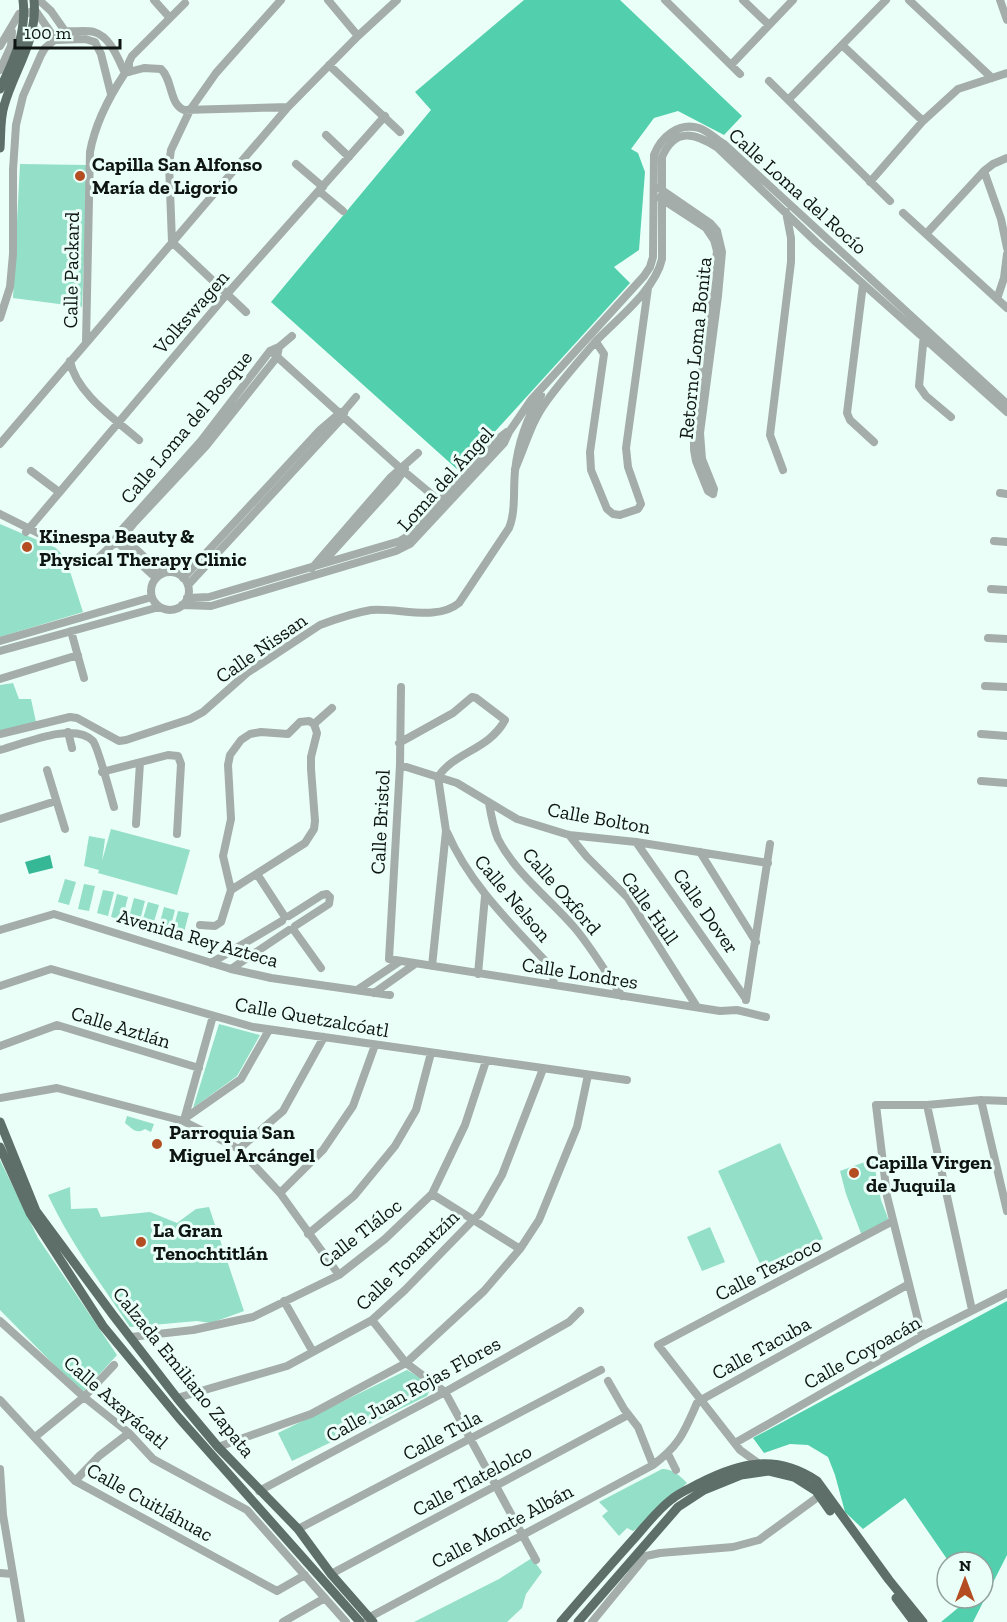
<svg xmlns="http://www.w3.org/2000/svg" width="1007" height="1622" viewBox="0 0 1007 1622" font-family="'Zilla Slab',serif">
<rect width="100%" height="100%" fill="#eafff7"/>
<!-- green -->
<path fill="#93dfc7" d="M 20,164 L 88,165 L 82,307 L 13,298 Z
M 0,524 L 56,548 L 66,559 L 83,612 L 0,637 Z
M 13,683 L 19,699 L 31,699 L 36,722 L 0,732 L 0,685 Z
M 111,829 L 190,850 L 177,895 L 98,873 L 99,870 L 84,866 L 89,836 L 105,839 L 102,861 Z
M 65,879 L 76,882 L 69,905 L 58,902 Z
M 84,884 L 95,886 L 89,911 L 78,909 Z
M 103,890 L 114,892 L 108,916 L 97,913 Z
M 117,894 L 128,897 L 122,920 L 111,917 Z
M 134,898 L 145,901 L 139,924 L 128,921 Z
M 148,902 L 159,905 L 152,928 L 141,925 Z
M 164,907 L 175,910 L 169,933 L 158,930 Z
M 178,911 L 189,913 L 183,936 L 172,934 Z
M 219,1024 L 260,1035 L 237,1076 L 193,1108 Z
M 127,1116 L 154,1124 L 151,1132 L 145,1129 C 136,1135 132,1128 125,1123 Z
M 780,1143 L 823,1239 L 761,1266 L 718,1171 Z
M 873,1159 L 881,1200 L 889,1221 L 862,1236 L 846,1194 L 840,1171 Z
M 0,1160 L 38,1238 L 117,1355 L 84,1391 L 73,1384 L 0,1310 Z
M 70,1187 L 71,1209 L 97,1208 L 101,1217 L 150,1212 L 177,1223 L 196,1209 L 209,1207 L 244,1311 L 211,1323 L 197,1321 L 130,1327 C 101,1284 70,1242 48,1195 Z
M 710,1227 L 725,1262 L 702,1271 L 687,1237 Z
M 407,1370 L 433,1385 L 427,1396 L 292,1461 L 278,1433 Z
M 662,1469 C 673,1469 679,1475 687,1483 L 638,1528 L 633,1531 L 627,1528 L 619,1536 L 602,1516 L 608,1511 L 599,1502 Z
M 532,1558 L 542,1572 L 526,1594 L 522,1608 L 507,1622 L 414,1622 L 499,1579 Z"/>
<!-- forest -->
<path fill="#52cfad" d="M 524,0 L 620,0 L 742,116 L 724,135 L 678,111 L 654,118 L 631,149 L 638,153 L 645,172 L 639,250 L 614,267 L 630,283 L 459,471 L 271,302 L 431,110 L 415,92 Z
M 1007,1301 L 1007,1555 L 973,1622 L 941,1622 L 970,1598 L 983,1598 L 983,1562 L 949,1562 L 905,1498 L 863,1529 L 845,1512 L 835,1475 L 828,1457 L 808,1445 L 790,1444 L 764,1453 L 753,1438 Z"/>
<!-- water -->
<path fill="#36b897" d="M 50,855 L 53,868 L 29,874 L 25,862 Z"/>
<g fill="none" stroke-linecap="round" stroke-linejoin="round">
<!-- minor -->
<path stroke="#a4adaa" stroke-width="8" d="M 39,0 L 51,11 L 65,31
M 154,0 L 170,18
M 328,0 L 358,36
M 665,0 L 740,74
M 743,0 L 769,25
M 909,0 L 992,78
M 1000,0 L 1007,20
M 18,17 L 35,10 L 56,40
M 65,31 C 75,32 85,30 94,32 C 111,37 118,59 125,73
M 56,40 L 85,39 L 95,42 L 101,54 L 111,94
M 842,45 L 923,121
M 0,46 L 19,14
M 329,65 L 400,132
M 731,65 L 793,0
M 0,70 L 11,46 L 12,32
M 129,72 L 129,62 L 132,56 L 185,3
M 125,73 L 144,68 L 161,69 C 173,80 169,104 184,110 L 288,107
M 769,81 L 890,201
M 788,100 L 886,0
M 326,135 L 349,157
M 296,164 L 323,187
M 984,171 L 1001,219 L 1007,248
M 870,182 L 923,121 L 958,89 L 1007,73
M 659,188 L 710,223 L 717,231 L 722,252 L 718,296 L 700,433 L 702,459 L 714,489 L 713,494
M 319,191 L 343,211
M 660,198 L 706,228 L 714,240 L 717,251 L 694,432 L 694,450 L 696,461 L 708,491 L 713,494
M 903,213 L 1007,308
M 926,234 L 984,171 L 993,164 L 1007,158
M 863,284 L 847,413 L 850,420 L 874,442
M 997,299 L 1004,278 L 1007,254
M 246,312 L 172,242 L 169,164 L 171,150 L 190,110 L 216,73 L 281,0
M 0,318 L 10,287 L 13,254 L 13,170 L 16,125 L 23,96 L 41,55 L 45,48 L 65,31
M 924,334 L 919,386 L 926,396 L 951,417
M 86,342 L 90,152 C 95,124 109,97 125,73
M 596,342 L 604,354 L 590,452 L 591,470 L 607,509 L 613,514 L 620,515 L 638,509 L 641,504 L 628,467 L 626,448 L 648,288
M 274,354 L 400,468 L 442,503
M 70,361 C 76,393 115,419 139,440
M 0,444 L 288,107 L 358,36 L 397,0
M 515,469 C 525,447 531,422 546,402 C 561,381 579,361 596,341 C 618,318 655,290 662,259 L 662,157 C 675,127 695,133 718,148 L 816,242 L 1007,412
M 783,470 L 770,435 L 791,262 L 791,238 L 786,212
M 31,471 L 59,492
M 1000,493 L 1007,494
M 0,514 L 50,539 L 51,541
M 26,532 L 227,294 L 385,116
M 119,533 L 162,574
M 115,540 L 156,578
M 994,541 L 1007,542
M 112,545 L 119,533 L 201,441 L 270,351 L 279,347 L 292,336
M 326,559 L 396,482 L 405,469
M 96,560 L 112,545 L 118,543 L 134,523 L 206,446 L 277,357 L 279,347
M 312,568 L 390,478 L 418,453
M151 591a19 19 0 1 1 38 0a19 19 0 1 1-38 0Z
M 183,578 L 320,430 L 341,412
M 188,585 L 343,417 L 345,410 L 356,397
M 991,589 L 1007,590
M 187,598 L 209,597 L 400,541 L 405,538 L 498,439 L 507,432
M 182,605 L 211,606 L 396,551 L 410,544 L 504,443 L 509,432 L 531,400 L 644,276 L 650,267 L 653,257 L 654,155 C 661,137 678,122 699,128 C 708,131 716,139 724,144 L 1007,404
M 71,631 L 84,678
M 988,638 L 1007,639
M 0,641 L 152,597
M 0,651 L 159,607
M 0,679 L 78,655
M 985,686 L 1007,687
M 401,687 L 400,765 L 389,959 L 720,1011 L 737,1010 L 766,1017
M 314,724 L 332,708
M 68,732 L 72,748
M 0,734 L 70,717 L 77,718 L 119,741 L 126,740 L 190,719 L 203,712 L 247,673 L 320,625 C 336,619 353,613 371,610 C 398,607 436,622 459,603 L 509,528 C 516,511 513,490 515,471 C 518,443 526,419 541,395
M 981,734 L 1007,736
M 399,743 L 453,713 L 472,697 L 476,698 L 505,720 C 489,750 454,752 438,777 L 446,831 L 432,966
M 0,750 C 23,744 74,721 93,741 C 97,746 111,796 114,807
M 400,765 L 457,783 L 517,819 L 569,835 L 636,842 L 768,863
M 47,770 L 65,829
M 102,772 L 168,755 L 178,756 L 181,764 L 177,834
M 981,781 L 1007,783
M 489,803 C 491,815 493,827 498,839 C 516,874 549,898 574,927 C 592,948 606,973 622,996
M 0,819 L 56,801
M 136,824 L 140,763
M 447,832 C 470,885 511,924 550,966 L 553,975 L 554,985
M 569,835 L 587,857 L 628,898 L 697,1007
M 636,842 L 746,999
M 700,852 L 756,942
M 257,874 L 285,917
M 289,916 L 322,895 L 327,894 L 330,897 L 329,904 L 295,926
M 200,925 L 215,926 L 221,922 L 231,890 L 223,856 L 231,819 L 228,765 L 230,755 L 241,740 L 250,734 L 261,732 L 288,734 L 300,722 L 309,721 L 314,724 L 317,733 L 311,757 L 311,769 L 315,821 L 314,829 L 305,843 L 231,890
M 293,929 L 321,968
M 0,930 L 54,914 L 231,969 L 271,978 L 390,995
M 211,963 L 282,921
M 231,969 L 289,930
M 478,974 L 485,896
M 0,986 L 51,969 L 253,1027 L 627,1080
M 357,990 L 399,962
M 374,993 L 415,964
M 746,1000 L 770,844
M 0,1046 L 57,1025 L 199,1068
M 0,1098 L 57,1088 L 183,1121 L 239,1149 L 280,1193 L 339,1275
M 981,1100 L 1007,1211
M 927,1105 L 972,1310
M 184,1119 L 241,1079 L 269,1030
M 184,1120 L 213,1016
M 239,1149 L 283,1111 L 324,1037
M 280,1193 L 323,1150 L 353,1106 L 375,1045
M 432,1194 L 520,1249
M 308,1234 L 354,1196 L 395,1146 L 416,1110 L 431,1053
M 284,1301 L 313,1352
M 372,1320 L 406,1363 L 445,1392 L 536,1560
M 0,1321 L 84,1397 L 129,1433 L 153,1459 L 247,1510 L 346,1622
M 922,1336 L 887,1196 L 876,1105 L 927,1105 L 981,1100 L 1007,1101
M 131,1337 L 193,1330 L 253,1317 L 339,1275 L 385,1239 L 432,1194 L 465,1125 L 486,1061
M 608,1381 L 624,1409 L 638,1427 L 653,1465
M 177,1398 L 287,1366 L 372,1320 L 405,1290 L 480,1213 L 502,1175 L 543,1069
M 0,1400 L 75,1481 L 277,1591 L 305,1575
M 35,1437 L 84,1397 L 114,1365
M 735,1443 L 922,1336 L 1007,1293
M 218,1447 L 311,1414 L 406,1363 L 484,1291 L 520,1249 L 539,1220 L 577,1127 L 588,1075
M 668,1454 L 676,1470
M 758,1463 L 740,1450 L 658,1345 L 893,1221
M 0,1469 L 3,1515 L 21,1622
M 75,1481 L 99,1456 L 129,1433
M 259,1491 L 445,1392 L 569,1322 L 580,1311
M 298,1529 L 601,1370
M 0,1573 L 12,1574
M 331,1574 L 628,1415
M 283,1622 L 325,1598
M 366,1622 L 368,1618 L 653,1465 C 680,1445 684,1432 697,1403 L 701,1400 L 909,1284
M 592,1622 L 646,1556 L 660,1553 L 733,1547 L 759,1540 L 822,1494"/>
<!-- major -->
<path stroke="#5e6e68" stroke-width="9" d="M 0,89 C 14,60 27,33 23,0
M 0,148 C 1,134 0,119 4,106 C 14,70 38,40 34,0
M 0,1122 L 36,1211 L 113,1315 L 177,1398 L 218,1447 L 298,1529 L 331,1574 L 373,1622
M 0,1147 L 30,1213 L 103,1326 L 179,1418 L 360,1622
M 896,1598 L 914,1622
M 561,1622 C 584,1595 607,1569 631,1542 C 644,1528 656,1511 672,1499 C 680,1492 691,1488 700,1483 C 741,1462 777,1454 817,1481 L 889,1580 L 923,1622
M 578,1622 L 678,1507 L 704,1490 L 741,1475 L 769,1471 L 794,1477 L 816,1491 L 830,1511"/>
</g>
<!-- markers -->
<g fill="#b44e22" stroke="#eafff7" stroke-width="2">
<circle cx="80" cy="176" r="6"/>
<circle cx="27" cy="547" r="6"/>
<circle cx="157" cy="1144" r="6"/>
<circle cx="854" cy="1173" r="6"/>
<circle cx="141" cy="1242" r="6"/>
</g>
<g text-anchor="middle" stroke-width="6" stroke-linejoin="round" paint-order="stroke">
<!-- poi labels -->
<g font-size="20" font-weight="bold" fill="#0e1513" stroke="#eafff7" text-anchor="start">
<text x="92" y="171">Capilla San Alfonso<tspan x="92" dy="23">María de Ligorio</tspan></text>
<text x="39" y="543">Kinespa Beauty &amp;<tspan x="39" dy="23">Physical Therapy Clinic</tspan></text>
<text x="169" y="1139">Parroquia San<tspan x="169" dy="23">Miguel Arcángel</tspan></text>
<text x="866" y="1169">Capilla Virgen<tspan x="866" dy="23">de Juquila</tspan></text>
<text x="153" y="1237">La Gran<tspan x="153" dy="23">Tenochtitlán</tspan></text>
</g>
<!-- street labels -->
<g font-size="20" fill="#0e1513" stroke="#eafff7">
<text transform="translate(798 191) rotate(42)" y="7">Calle Loma del Rocío</text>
<text transform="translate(71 270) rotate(-89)" y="7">Calle Packard</text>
<text transform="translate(191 312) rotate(-49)" y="7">Volkswagen</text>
<text transform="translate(695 348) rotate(-84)" y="7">Retorno Loma Bonita</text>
<text transform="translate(186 427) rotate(-50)" y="7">Calle Loma del Bosque</text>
<text transform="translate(445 479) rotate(-48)" y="7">Loma del Ángel</text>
<text transform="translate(261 648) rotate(-35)" y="7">Calle Nissan</text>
<text transform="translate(599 818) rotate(10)" y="7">Calle Bolton</text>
<text transform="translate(380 822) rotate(-87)" y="7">Calle Bristol</text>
<text transform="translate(562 891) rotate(49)" y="7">Calle Oxford</text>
<text transform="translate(513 898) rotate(50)" y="7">Calle Nelson</text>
<text transform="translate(650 908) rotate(55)" y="7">Calle Hull</text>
<text transform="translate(706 911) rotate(55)" y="7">Calle Dover</text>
<text transform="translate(198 938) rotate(16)" y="7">Avenida Rey Azteca</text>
<text transform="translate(580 973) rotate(9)" y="7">Calle Londres</text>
<text transform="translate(312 1017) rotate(10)" y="7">Calle Quetzalcóatl</text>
<text transform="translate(121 1027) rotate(17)" y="7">Calle Aztlán</text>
<text transform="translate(360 1233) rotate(-38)" y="7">Calle Tláloc</text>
<text transform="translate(407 1260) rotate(-44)" y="7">Calle Tonantzín</text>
<text transform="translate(768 1269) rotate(-27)" y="7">Calle Texcoco</text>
<text transform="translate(761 1348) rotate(-29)" y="7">Calle Tacuba</text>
<text transform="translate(862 1352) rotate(-29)" y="7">Calle Coyoacán</text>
<text transform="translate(184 1372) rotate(51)" y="7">Calzada Emiliano Zapata</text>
<text transform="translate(413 1389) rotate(-29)" y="7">Calle Juan Rojas Flores</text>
<text transform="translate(116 1402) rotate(41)" y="7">Calle Axayácatl</text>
<text transform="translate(442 1435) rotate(-28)" y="7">Calle Tula</text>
<text transform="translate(472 1480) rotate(-28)" y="7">Calle Tlatelolco</text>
<text transform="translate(150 1502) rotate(29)" y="7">Calle Cuitláhuac</text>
<text transform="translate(502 1526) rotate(-28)" y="7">Calle Monte Albán</text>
</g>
</g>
<!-- north arrow -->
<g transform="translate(965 1580)"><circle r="28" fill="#eafff7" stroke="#92a19c" stroke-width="1.5"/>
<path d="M0-4.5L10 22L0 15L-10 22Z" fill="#b44e22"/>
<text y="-9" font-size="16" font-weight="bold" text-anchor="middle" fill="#0e1513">N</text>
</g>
<!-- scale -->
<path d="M15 39v9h105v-9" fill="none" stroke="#0e1513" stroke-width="3"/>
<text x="24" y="39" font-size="18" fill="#0e1513" stroke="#eafff7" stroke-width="4.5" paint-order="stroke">100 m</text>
</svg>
